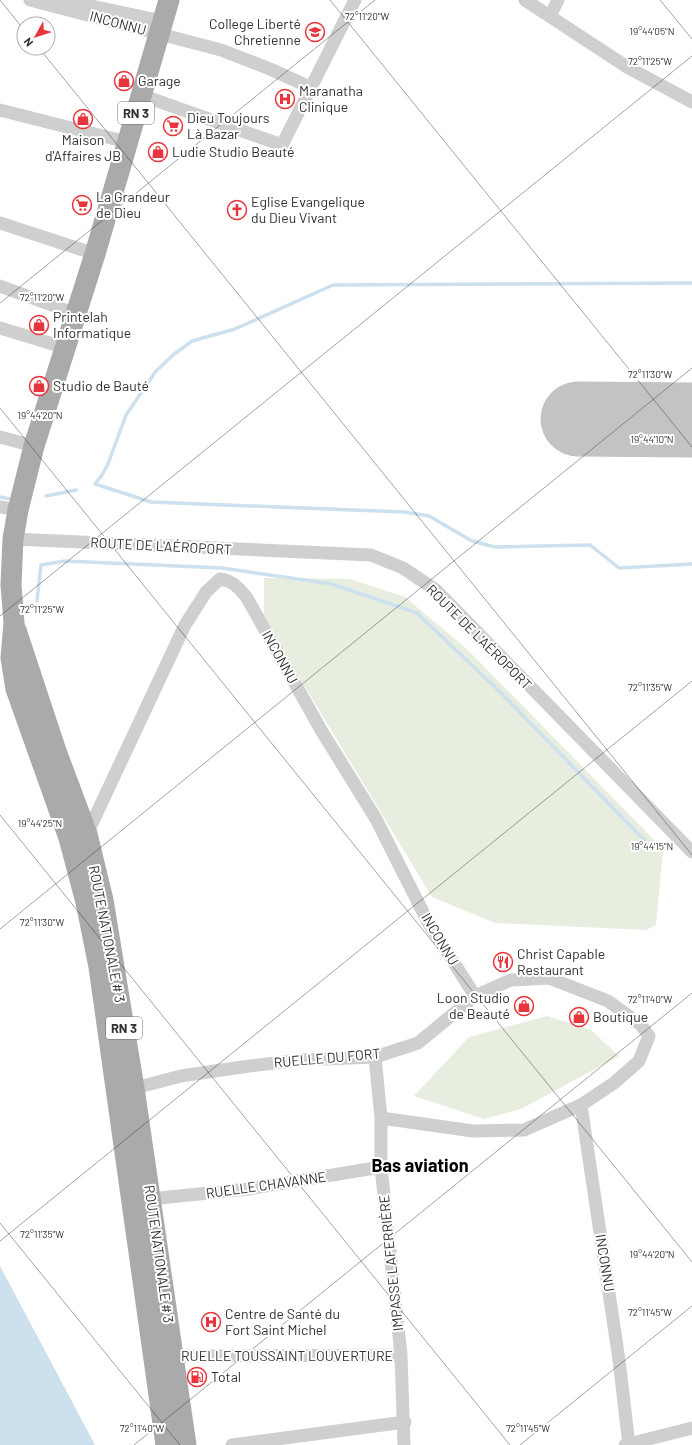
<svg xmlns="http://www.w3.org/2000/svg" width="692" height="1445" viewBox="0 0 692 1445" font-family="Barlow,sans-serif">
<rect width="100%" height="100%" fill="#fff"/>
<!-- green -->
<path fill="#e7eee0" d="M 264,578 L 350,579 L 405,597 L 468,650 L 663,849 L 656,925 L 646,930 L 495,923 L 432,897 L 264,619 Z
M 547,1016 L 591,1030 L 619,1056 L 521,1109 L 484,1119 L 414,1096 L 469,1037 Z"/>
<!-- water -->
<path fill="#cde0ee" d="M 0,1266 L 95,1445 L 0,1445 Z"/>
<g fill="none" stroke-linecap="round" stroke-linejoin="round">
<!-- stream -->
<path stroke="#cde0ee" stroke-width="3.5" d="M 692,283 L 333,285 L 235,329 L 192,341 L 173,355 L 156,371 L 126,415 L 108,464 L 102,475 L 95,484 L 151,502 L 404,512 L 429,516 L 472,541 L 495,547 L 590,545 L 619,568 L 692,564
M 46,496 L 76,490
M 0,497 L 10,499
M 37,601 L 41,565 L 65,561 L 222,568 L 332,584 L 417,613 L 500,692 L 650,846"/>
<!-- runway -->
<path stroke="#c3c3c3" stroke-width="75" d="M 578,419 L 692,420"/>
<!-- street -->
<path stroke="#cfcfcf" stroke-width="13" d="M 30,0 L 221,50 L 270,69 L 312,88
M 63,0 L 162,21
M 525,0 L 627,67 L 692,102
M 550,16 L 558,0
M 141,95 L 282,145 L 355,0
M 0,110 L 127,142
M 0,223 L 95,254
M 0,286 L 76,314
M 0,328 L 66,348
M 0,437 L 34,446
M 0,507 L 18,510
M 13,539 L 371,555 L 403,568 L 436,590 L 692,852
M 87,834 L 185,625 L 206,592 L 220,579 C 233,581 239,588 247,598 L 321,730 L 376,819 L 428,922 L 475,996
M 375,1057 L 381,1118 L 381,1167 L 401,1355 L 404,1445
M 127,1090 L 181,1076 L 242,1067 L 300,1060 L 375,1057 L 418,1043 L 475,996 L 511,980 L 549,978 L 608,1001 L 641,1025 L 649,1036 L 639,1061 L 614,1083 L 581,1105 L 524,1130 L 473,1131 L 381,1118
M 581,1105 L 619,1360 L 629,1445
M 150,1199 L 248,1189 L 381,1167
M 174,1356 L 401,1355
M 232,1445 L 405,1422
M 625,1445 L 692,1428"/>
<!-- primary -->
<path stroke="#aaa" stroke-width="21" d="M 16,630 L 56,751 L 87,834 L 103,900 L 134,1088 L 186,1445
M 166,1445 L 99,967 L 86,902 L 69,838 L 16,689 L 11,658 L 14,623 L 11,585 L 13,539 L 18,510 L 34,446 L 95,254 L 169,0"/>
</g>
<!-- ticks -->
<path fill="none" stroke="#323232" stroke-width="1" stroke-opacity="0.45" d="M 0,0 L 24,30M 330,0 L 692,447M 660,0 L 692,39M 39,48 L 692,855M 0,303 L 375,0M 0,408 L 692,1262M 0,616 L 692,56M 0,815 L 510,1445M 0,929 L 692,368M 0,1223 L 180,1445M 0,1241 L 692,681M 134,1445 L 692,993M 520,1445 L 692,1306"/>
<!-- icons -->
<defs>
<g id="school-ring" transform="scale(1)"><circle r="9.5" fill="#fff" stroke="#e8343c" stroke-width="1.5"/><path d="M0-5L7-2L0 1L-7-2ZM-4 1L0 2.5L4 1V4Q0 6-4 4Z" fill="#e8343c"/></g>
<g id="shop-ring" transform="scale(1)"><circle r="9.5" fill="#fff" stroke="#e8343c" stroke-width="1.5"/><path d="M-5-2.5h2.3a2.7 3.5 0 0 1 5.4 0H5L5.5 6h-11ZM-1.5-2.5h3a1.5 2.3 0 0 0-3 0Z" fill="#e8343c"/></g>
<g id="hospital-ring" transform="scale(1)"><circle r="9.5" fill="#fff" stroke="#e8343c" stroke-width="1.5"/><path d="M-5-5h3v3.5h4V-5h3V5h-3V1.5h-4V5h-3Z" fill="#e8343c"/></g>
<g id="supermarket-ring" transform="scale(1)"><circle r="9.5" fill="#fff" stroke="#e8343c" stroke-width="1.5"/><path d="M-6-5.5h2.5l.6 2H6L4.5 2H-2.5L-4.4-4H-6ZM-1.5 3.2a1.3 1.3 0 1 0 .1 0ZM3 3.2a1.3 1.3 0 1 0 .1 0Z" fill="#e8343c"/></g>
<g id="church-ring" transform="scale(1)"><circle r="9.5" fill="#fff" stroke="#e8343c" stroke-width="1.5"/><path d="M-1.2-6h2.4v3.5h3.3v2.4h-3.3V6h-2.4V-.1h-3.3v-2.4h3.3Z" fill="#e8343c"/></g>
<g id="restaurant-ring" transform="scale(1)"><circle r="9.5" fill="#fff" stroke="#e8343c" stroke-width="1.5"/><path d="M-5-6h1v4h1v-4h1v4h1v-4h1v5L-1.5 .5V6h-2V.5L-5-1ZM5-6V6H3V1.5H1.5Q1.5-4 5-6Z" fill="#e8343c"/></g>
<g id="fuel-ring" transform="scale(1)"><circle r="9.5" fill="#fff" stroke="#e8343c" stroke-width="1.5"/><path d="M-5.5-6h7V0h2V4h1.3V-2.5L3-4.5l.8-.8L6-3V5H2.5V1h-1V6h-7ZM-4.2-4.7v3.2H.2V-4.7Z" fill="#e8343c"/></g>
</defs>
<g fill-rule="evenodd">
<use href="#school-ring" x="315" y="32"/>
<use href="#shop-ring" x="124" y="81"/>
<use href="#hospital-ring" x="285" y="99"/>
<use href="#shop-ring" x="83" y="119"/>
<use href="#supermarket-ring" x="173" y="126"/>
<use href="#shop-ring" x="158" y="152"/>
<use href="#supermarket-ring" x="82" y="205"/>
<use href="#church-ring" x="237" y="210"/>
<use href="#shop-ring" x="39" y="325"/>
<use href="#shop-ring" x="39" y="386"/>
<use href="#restaurant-ring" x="503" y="962"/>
<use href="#shop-ring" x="524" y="1006"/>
<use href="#shop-ring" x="579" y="1017"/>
<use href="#hospital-ring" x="211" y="1322"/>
<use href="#fuel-ring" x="197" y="1377"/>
</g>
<g text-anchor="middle" stroke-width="4" stroke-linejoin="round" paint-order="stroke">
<!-- shield labels -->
<g fill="#fff" stroke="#707070" stroke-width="1">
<rect x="118" y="102" width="36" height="22" rx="3"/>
<rect x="106" y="1017" width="36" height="22" rx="3"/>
</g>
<g font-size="13" font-weight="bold" fill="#323232">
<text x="136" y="118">RN 3</text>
<text x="124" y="1033">RN 3</text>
</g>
<!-- street labels -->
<g font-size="14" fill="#323232" stroke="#fff">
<text transform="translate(118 23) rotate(15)" y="5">INCONNU</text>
<text transform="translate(161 546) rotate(3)" y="5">ROUTE DE L'AÉROPORT</text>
<text transform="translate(479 637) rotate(45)" y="5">ROUTE DE L'AÉROPORT</text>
<text transform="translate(280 657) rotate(61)" y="5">INCONNU</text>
<text transform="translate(107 934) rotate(79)" y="5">ROUTE NATIONALE # 3</text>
<text transform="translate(440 939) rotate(59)" y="5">INCONNU</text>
<text transform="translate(327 1058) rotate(-5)" y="5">RUELLE DU FORT</text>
<text transform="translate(266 1185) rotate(-8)" y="5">RUELLE CHAVANNE</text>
<text transform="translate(159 1254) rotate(82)" y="5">ROUTE NATIONALE # 3</text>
<text transform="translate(391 1263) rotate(-96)" y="5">IMPASSE LAFERRIÈRE</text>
<text transform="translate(605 1263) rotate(81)" y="5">INCONNU</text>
<text x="287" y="1361">RUELLE TOUSSAINT LOUVERTURE</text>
</g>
<!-- poi labels -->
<g font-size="14" fill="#323232" stroke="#fff" text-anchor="start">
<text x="301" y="29" text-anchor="end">College Liberté<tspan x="301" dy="16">Chretienne</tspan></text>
<text x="138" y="86">Garage</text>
<text x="299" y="96">Maranatha<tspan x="299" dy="16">Clinique</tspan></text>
<text x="187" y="123">Dieu Toujours<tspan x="187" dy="16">Là Bazar</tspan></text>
<text x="83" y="145" text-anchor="middle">Maison<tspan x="83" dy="16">d'Affaires JB</tspan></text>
<text x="172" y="157">Ludie Studio Beauté</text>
<text x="96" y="202">La Grandeur<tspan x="96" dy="16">de Dieu</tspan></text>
<text x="251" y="207">Eglise Evangelique<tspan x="251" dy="16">du Dieu Vivant</tspan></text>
<text x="53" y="322">Printelah<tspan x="53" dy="16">Informatique</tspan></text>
<text x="53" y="391">Studio de Bauté</text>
<text x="517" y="959">Christ Capable<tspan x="517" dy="16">Restaurant</tspan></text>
<text x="510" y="1003" text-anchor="end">Loon Studio<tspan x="510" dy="16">de Beauté</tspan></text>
<text x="593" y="1022">Boutique</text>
<text x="225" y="1319">Centre de Santé du<tspan x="225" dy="16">Fort Saint Michel</tspan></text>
<text x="211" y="1382">Total</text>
</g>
<!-- district labels -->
<g font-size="18" font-weight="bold" fill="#000" stroke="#fff">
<text x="420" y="1172">Bas aviation</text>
</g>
</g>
<g font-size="10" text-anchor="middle" fill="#323232" stroke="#fff" stroke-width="4" stroke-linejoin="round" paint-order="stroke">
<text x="367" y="20">72°11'20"W</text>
<text x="652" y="35">19°44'05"N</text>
<text x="650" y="65">72°11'25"W</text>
<text x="42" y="301">72°11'20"W</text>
<text x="650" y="378">72°11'30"W</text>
<text x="40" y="419">19°44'20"N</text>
<text x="652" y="443">19°44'10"N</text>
<text x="42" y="613">72°11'25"W</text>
<text x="650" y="691">72°11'35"W</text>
<text x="40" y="827">19°44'25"N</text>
<text x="652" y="850">19°44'15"N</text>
<text x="42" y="926">72°11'30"W</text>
<text x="650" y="1003">72°11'40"W</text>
<text x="42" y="1238">72°11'35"W</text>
<text x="652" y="1258">19°44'20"N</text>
<text x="650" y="1316">72°11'45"W</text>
<text x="142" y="1432">72°11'40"W</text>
<text x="528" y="1432">72°11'45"W</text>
</g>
<!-- north arrow -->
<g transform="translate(36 36) rotate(231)"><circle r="19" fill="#ffffff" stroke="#adadad"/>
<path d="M0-3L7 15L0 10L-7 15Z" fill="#e8343c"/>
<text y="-6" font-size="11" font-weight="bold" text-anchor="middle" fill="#323232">N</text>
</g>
</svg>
